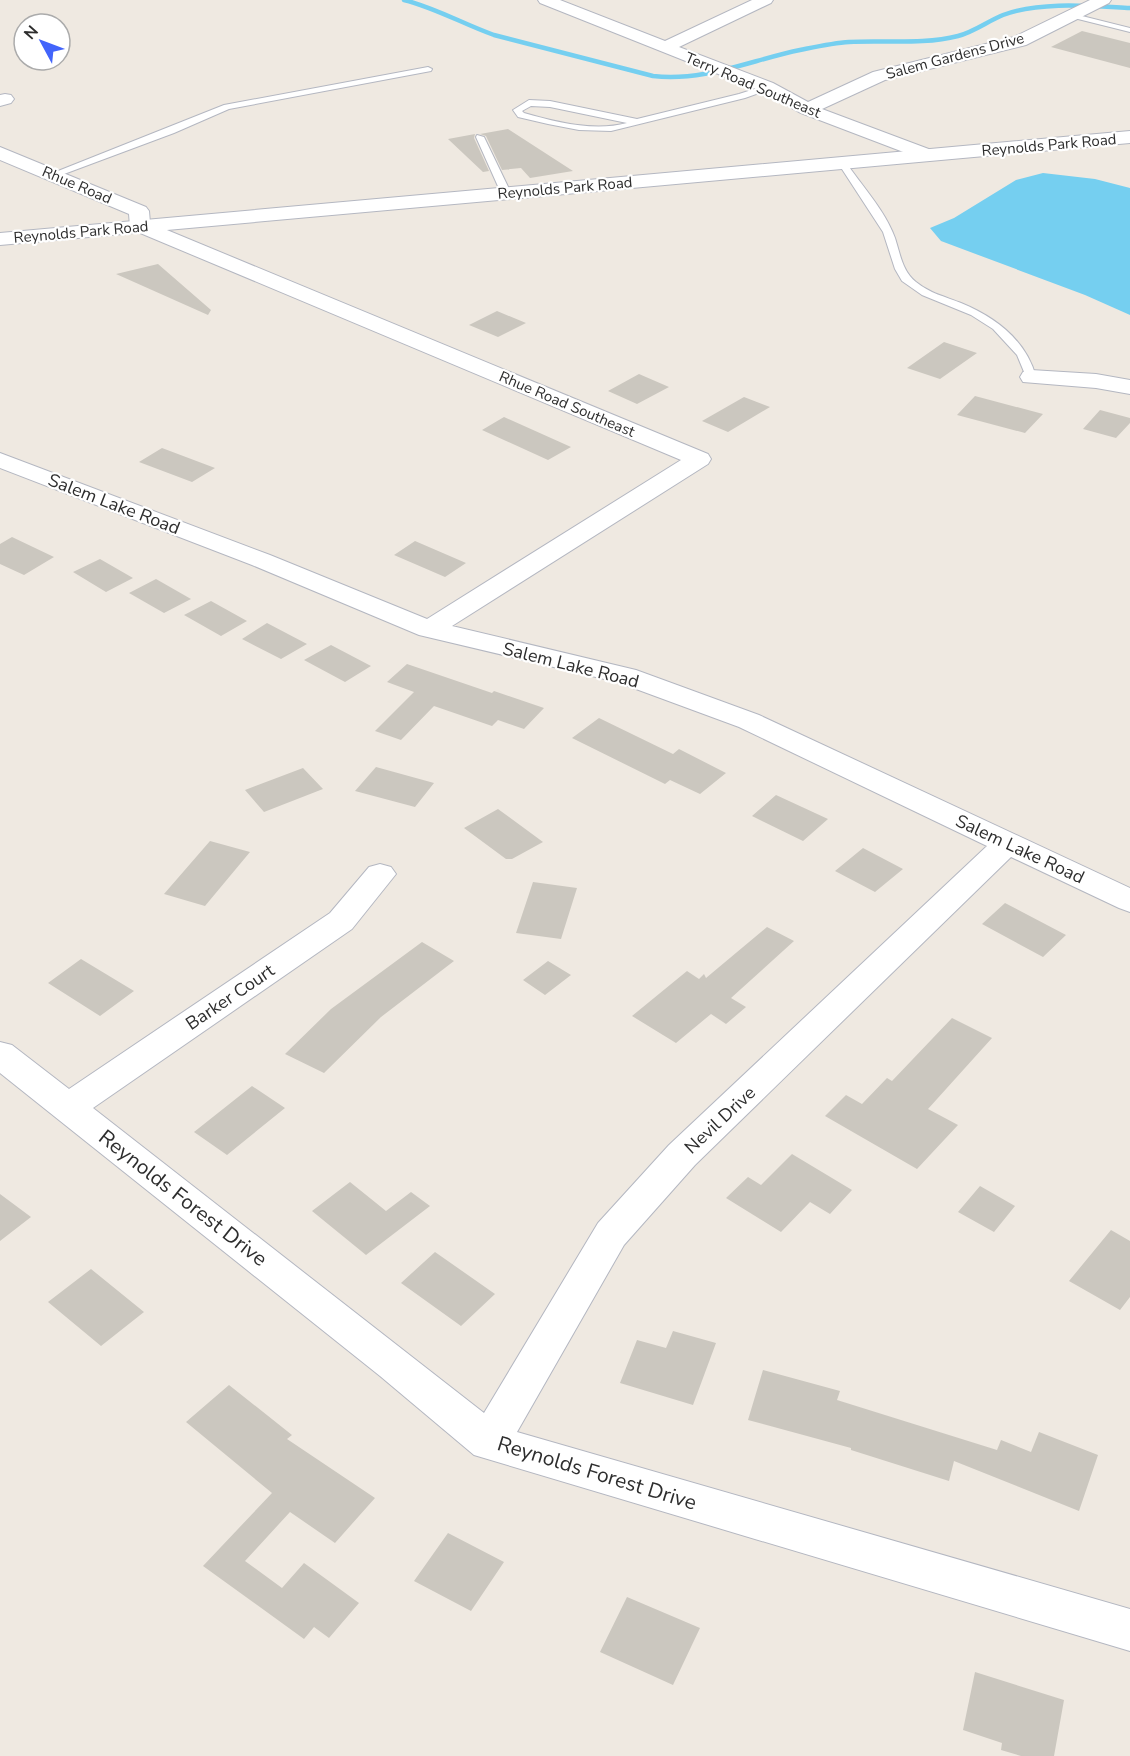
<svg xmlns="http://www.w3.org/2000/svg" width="1130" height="1756" viewBox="0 0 1130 1756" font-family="'Nunito Sans',sans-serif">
<rect width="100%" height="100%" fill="#efe9e1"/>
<!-- water -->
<path fill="#75cff0" d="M 1043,173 L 1095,179 L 1130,188 L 1130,315 L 1085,295 L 941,241 L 930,228 L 954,218 L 1016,180 Z"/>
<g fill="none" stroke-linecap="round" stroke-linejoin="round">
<!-- stream -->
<path stroke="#75cff0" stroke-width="4.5" d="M 404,0 C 436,8 463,24 494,35 L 653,76 C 704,82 751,60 800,50 C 815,47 833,43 849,42 C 884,40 924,45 958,36 C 974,32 988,21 1003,15 C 1041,1 1091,6 1130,8"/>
</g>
<!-- building -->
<path fill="#cbc7bf" d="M 1082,31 L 1130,43 L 1130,68 L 1051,47 Z
M 508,129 L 573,171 L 530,178 L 521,168 L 502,170 L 486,136 L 480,134 Z
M 475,134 L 474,138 L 489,171 L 483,172 L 448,139 Z
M 158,264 L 211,310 L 208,315 L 116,274 Z
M 497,311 L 526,323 L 498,337 L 469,325 Z
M 944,342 L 977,353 L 940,379 L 907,368 Z
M 639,374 L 669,387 L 637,404 L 608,391 Z
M 975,396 L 1043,414 L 1025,433 L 957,415 Z
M 744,397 L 770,407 L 728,432 L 702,421 Z
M 1100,410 L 1130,418 L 1130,423 L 1116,438 L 1083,429 Z
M 504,417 L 571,447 L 548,460 L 482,430 Z
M 162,448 L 215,468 L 192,482 L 139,462 Z
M 12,537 L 54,557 L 24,575 L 0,564 L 0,544 Z
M 415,541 L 466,563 L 445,577 L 394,555 Z
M 100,559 L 133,578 L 106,592 L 73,572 Z
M 156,579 L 191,599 L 164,613 L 129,593 Z
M 211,601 L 247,621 L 221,636 L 184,615 Z
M 267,623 L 307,644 L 281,659 L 242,639 Z
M 331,645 L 371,666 L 345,682 L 304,660 Z
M 407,664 L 492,693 L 494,691 L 544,708 L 524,729 L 498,720 L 492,726 L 434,706 L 401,740 L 375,731 L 414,692 L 387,682 Z
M 599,718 L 673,754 L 679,749 L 726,773 L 700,794 L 670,780 L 665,784 L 572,738 Z
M 376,767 L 434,783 L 415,807 L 355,791 Z
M 303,768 L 323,789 L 264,812 L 245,790 Z
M 776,795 L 828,819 L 803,841 L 752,816 Z
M 498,809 L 543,842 L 512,859 L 506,859 L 464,828 Z
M 210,841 L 250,852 L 205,906 L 164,894 Z
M 863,848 L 903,869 L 875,892 L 835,871 Z
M 533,882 L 577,888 L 561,939 L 516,933 Z
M 1005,903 L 1066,935 L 1043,957 L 982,924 Z
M 767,927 L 794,941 L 731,998 L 746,1007 L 726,1024 L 711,1014 L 676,1043 L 632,1016 L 687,971 L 699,979 L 704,974 L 706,978 Z
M 422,942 L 454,961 L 381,1017 L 324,1073 L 285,1054 L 331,1009 Z
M 81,959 L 134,991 L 100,1016 L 48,983 Z
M 548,961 L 571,975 L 545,995 L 523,980 Z
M 952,1018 L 992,1038 L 928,1109 L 958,1125 L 917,1169 L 825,1116 L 846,1095 L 862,1104 L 887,1078 L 892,1081 Z
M 252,1086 L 285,1108 L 227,1155 L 194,1132 Z
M 792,1154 L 852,1190 L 830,1214 L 810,1202 L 781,1232 L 726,1198 L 748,1177 L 761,1185 Z
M 350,1182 L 386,1211 L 411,1192 L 430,1206 L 366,1255 L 312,1211 Z
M 980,1186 L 1015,1206 L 994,1232 L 958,1212 Z
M 0,1194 L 31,1217 L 0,1241 Z
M 1111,1230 L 1130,1241 L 1130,1297 L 1120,1310 L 1069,1281 Z
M 435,1252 L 495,1294 L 461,1326 L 401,1283 Z
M 91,1269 L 144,1312 L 101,1346 L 48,1302 Z
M 673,1331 L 716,1343 L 693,1405 L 620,1383 L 637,1340 L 666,1348 Z
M 763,1370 L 840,1391 L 837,1400 L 997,1450 L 1001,1440 L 1031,1452 L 1039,1432 L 1098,1455 L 1079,1511 L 954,1461 L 949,1481 L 851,1450 L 851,1448 L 748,1420 Z
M 229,1385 L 292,1435 L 287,1439 L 375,1498 L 335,1543 L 290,1512 L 245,1561 L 282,1588 L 304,1563 L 359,1603 L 329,1638 L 314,1627 L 304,1639 L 203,1566 L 272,1493 L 186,1422 Z
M 448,1533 L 504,1562 L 471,1611 L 414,1581 Z
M 627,1597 L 700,1628 L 673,1685 L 600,1652 Z
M 975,1672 L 1064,1700 L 1054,1756 L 1021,1756 L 1001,1750 L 1002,1743 L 963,1730 Z"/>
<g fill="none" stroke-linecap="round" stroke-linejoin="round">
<!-- lane casing -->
<g stroke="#b4b7c1" stroke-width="2">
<path id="lane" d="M 1070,13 L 1130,28 L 1130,32 L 1070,17 Z
M 428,67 L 432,69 L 431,71 L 229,109 L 174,133 L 56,177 L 48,175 L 224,105 Z
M 767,85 L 771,87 L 770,89 L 745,98 L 611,131 L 579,130 L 548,124 L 518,117 L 513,110 L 529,100 L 550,101 L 637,119 L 739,94 ZM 531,106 L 550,107 L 627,123 C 594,132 556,122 524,113 L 522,111 Z
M 477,135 L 484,137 L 511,193 L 509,195 L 501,193 L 476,137 Z
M 839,161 L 845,161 C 861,185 885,210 895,238 C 900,253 902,271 916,282 C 929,293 946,297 961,303 C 995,317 1026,340 1036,377 L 1035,379 L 1027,379 L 1017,355 L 993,329 L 971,315 L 922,295 L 902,281 L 895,269 L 883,232 L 838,163 Z"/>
</g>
<!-- street casing -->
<g stroke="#b4b7c1" stroke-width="2">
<path id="street" d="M 538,0 L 560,0 L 665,41 L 752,0 L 773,0 L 771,3 L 679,47 L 773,83 L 808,102 L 873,72 L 1014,37 L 1090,0 L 1111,0 L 1109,3 L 1026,45 L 885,80 L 822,109 L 934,151 L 936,155 L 934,159 L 927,161 L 801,113 L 761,91 L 540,3 Z
M 5,94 L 11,95 L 14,99 L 11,103 L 0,106 L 0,95 Z
M 0,147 L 146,207 L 149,211 L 150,223 L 708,454 L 711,459 L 708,464 L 452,626 L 636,670 L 759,715 L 1130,888 L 1130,912 L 1119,908 L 1011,857 L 695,1165 L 624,1245 L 517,1432 L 1130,1609 L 1130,1651 L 474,1455 L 380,1376 L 0,1073 L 0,1042 L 12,1045 L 69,1089 L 330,913 L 369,867 L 380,864 L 391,867 L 396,874 L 352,929 L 93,1108 L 484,1413 L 598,1223 L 669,1145 L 987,846 L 739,727 L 617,682 L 419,635 L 252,565 L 0,468 L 0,453 L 270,555 L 427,619 L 681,460 L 133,230 L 130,226 L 129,214 L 0,160 Z
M 1031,370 L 1096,374 L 1130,380 L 1130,394 L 1096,388 L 1023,382 L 1020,377 L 1023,372 Z"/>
</g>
<!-- secondary casing -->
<g stroke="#b4b7c1" stroke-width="2">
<path id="secondary" d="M 1130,131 L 1130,143 L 0,245 L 0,233 Z"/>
</g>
<!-- lane -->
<use href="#lane" fill="#fff" fill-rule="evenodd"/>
<!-- street -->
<use href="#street" fill="#fff" fill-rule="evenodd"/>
<!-- secondary -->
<use href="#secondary" fill="#fff" fill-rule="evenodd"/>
</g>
<g text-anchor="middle" stroke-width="4.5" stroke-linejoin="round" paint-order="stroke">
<!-- far-street labels -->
<g font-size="15" fill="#2e2e2e" stroke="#fff">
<text transform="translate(955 56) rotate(-15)" y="5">Salem Gardens Drive</text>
<text transform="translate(753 85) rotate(23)" y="5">Terry Road Southeast</text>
<text transform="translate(1049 145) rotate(-5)" y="5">Reynolds Park Road</text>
<text transform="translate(77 185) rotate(23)" y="5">Rhue Road</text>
<text transform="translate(565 188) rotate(-5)" y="5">Reynolds Park Road</text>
<text transform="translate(81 232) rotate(-5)" y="5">Reynolds Park Road</text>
<text transform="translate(567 404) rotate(23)" y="5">Rhue Road Southeast</text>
</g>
<!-- street labels -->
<g font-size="18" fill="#2e2e2e" stroke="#fff">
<text transform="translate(114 504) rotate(21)" y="6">Salem Lake Road</text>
<text transform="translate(571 665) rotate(14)" y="6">Salem Lake Road</text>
<text transform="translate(1020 849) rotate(25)" y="6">Salem Lake Road</text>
<text transform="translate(230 997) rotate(-34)" y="6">Barker Court</text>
<text transform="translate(720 1120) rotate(-43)" y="6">Nevil Drive</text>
</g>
<!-- near-street labels -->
<g font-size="21" fill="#2e2e2e" stroke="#fff">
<text transform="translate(183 1198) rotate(38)" y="7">Reynolds Forest Drive</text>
<text transform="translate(597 1473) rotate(17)" y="7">Reynolds Forest Drive</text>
</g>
</g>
<!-- north arrow -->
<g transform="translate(42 42) rotate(311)"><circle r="28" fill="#ffffff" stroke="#ababab" stroke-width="1.5"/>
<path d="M0-4.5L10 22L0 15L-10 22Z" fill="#4264fb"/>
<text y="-9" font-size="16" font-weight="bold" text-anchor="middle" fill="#2e2e2e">N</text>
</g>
</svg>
